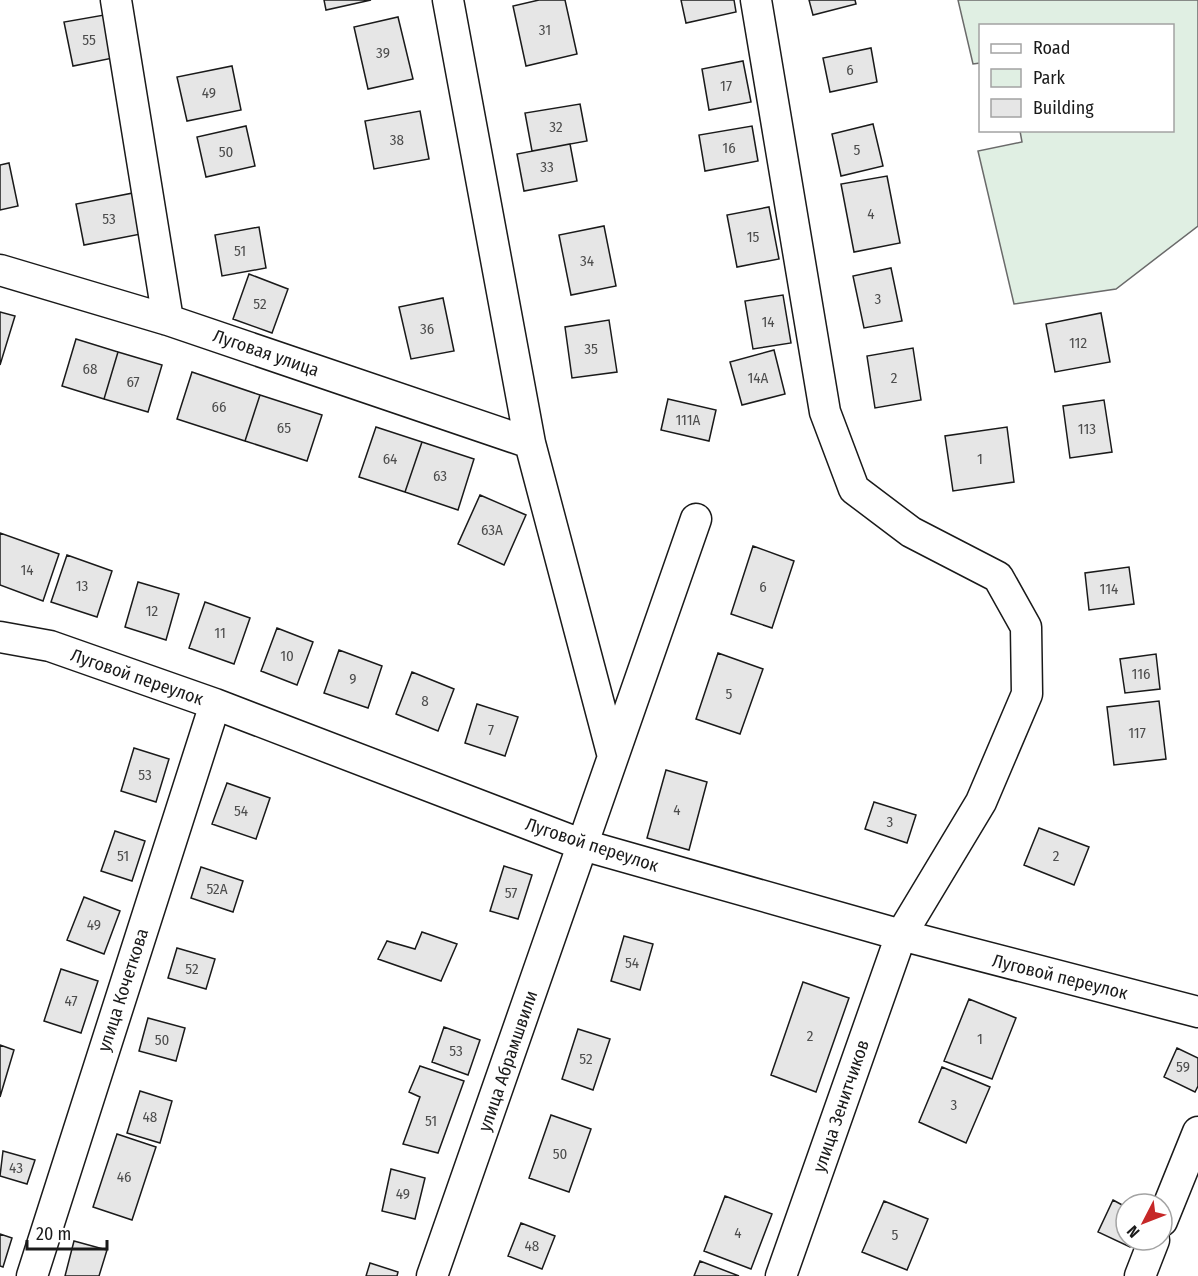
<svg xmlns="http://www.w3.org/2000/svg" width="1198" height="1276" viewBox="0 0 1198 1276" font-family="'Fira Sans Condensed',sans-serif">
<rect width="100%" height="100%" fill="#fff"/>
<!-- green -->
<path fill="#e0efe3" stroke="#6a6a6a" stroke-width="1.5" d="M 958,0 L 1198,0 L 1198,226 L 1116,289 L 1014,304 L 978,151 L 1022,142 L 1020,131 L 1172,130 L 1172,26 L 980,26 L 980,63 L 973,64 Z"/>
<!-- building -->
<path fill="#e6e6e6" stroke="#1a1a1a" stroke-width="1.5" d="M 324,0 L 371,0 L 326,10 Z
M 539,0 L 565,0 L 577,54 L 526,66 L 513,6 Z
M 681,0 L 734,0 L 736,12 L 686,23 Z
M 809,0 L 855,0 L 856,4 L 813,15 Z
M 104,15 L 113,58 L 73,66 L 64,22 Z
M 398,17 L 413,79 L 368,89 L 354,27 Z
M 871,48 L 877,82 L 830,92 L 823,58 Z
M 743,61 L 751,102 L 709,110 L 702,69 Z
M 232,66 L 241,110 L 187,121 L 177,77 Z
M 580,104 L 587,141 L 532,151 L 525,113 Z
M 420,111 L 429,159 L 374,169 L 365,121 Z
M 873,124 L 883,166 L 841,176 L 832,134 Z
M 246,126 L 255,166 L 206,177 L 197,137 Z
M 752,126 L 758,161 L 705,171 L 699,135 Z
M 570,144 L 577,181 L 524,191 L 517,154 Z
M 9,163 L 18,206 L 0,210 L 0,165 Z
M 887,176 L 900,243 L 854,252 L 841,184 Z
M 133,193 L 141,234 L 84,245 L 76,204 Z
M 769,207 L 779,259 L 737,267 L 727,215 Z
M 604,226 L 616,286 L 571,295 L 559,235 Z
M 259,227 L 266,268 L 222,276 L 215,235 Z
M 891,268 L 902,321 L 864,328 L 853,276 Z
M 249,274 L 288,289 L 272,333 L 233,319 Z
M 783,295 L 791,343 L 753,349 L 745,301 Z
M 443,298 L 454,351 L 411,359 L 399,307 Z
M 0,312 L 15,316 L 0,365 Z
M 1101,313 L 1110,362 L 1055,372 L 1046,324 Z
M 609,320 L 617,372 L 572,378 L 565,327 Z
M 76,339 L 118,352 L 104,399 L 62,386 Z
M 913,348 L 921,400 L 875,408 L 867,356 Z
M 774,350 L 785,394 L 742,405 L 730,362 Z
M 118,352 L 162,365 L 148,412 L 104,399 Z
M 192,372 L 260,395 L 245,441 L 177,419 Z
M 260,395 L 322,415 L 307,461 L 245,441 Z
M 668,399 L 716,410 L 709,441 L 661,430 Z
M 1104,400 L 1112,452 L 1070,458 L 1063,406 Z
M 376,427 L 422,442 L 405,492 L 359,477 Z
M 1007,427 L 1014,482 L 953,491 L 945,436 Z
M 422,442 L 474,459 L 458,510 L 405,492 Z
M 480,495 L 526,515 L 504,565 L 458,544 Z
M 0,533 L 59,554 L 43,601 L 0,585 Z
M 753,546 L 794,561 L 772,628 L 731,614 Z
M 67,555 L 112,571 L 97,617 L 51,602 Z
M 1129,567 L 1134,604 L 1089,610 L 1085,573 Z
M 138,582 L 179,594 L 166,640 L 125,627 Z
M 205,602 L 250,618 L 234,664 L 189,648 Z
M 277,628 L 313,642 L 297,685 L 261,671 Z
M 339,650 L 382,666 L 368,708 L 324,693 Z
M 718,653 L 763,669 L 740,734 L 696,719 Z
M 1156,654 L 1160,689 L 1125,693 L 1120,659 Z
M 412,672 L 454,689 L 438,731 L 396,714 Z
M 1159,701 L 1166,759 L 1114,765 L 1107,707 Z
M 477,704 L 518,717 L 505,756 L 465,743 Z
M 134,748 L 169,759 L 156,802 L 121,791 Z
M 666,770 L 707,782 L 689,850 L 647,838 Z
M 227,783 L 270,798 L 256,839 L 212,824 Z
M 874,802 L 916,815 L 907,843 L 865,829 Z
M 1039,828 L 1089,847 L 1074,885 L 1024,865 Z
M 115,831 L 145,841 L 132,881 L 101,871 Z
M 504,866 L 532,875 L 518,919 L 490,911 Z
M 201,867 L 243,881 L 233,912 L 191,898 Z
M 84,897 L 120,911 L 104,954 L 67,940 Z
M 422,932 L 457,944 L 441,981 L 378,959 L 387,941 L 415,949 Z
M 624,936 L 653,944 L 640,990 L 611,981 Z
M 177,948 L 215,959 L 206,989 L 168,978 Z
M 61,969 L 98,981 L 81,1033 L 44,1021 Z
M 803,982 L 849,998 L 816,1092 L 771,1075 Z
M 969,999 L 1016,1018 L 992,1079 L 944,1061 Z
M 148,1018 L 185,1028 L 176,1061 L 139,1051 Z
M 444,1027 L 480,1040 L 468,1075 L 432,1062 Z
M 578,1029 L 610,1039 L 593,1090 L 562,1079 Z
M 0,1045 L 14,1050 L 0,1097 Z
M 1177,1048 L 1198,1058 L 1198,1086 L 1195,1092 L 1164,1077 Z
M 420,1066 L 464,1081 L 438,1153 L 403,1144 L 420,1097 L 409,1092 Z
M 942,1067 L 990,1087 L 966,1143 L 919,1122 Z
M 140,1091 L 172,1101 L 160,1143 L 127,1133 Z
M 551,1115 L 591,1129 L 569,1192 L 529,1178 Z
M 117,1134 L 156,1147 L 132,1220 L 93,1207 Z
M 3,1151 L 35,1160 L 27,1184 L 0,1176 Z
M 391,1169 L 425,1178 L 415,1219 L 382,1211 Z
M 725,1196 L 772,1214 L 751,1269 L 704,1251 Z
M 1113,1200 L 1126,1207 L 1126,1240 L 1133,1240 L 1130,1247 L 1098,1232 Z
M 884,1201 L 928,1219 L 907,1270 L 862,1252 Z
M 521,1223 L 555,1236 L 542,1269 L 508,1256 Z
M 0,1234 L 12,1238 L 3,1267 L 0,1266 Z
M 74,1241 L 107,1250 L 99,1276 L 65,1276 Z
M 700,1261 L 739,1276 L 694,1276 Z
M 370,1263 L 398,1272 L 397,1276 L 366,1276 Z"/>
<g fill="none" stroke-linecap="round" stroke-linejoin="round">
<!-- minor casing -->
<g stroke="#1a1a1a" stroke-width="33">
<path id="minor" d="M 116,0 L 168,320
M 448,0 L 530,443 L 612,753
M 756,0 L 825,412 L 854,489 L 911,532 L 998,577 L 1026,627 L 1027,694 L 981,802 L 901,935 L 781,1276
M 0,270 L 168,320 L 530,443
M 0,637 L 50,646 L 215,704 L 583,845 L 901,935 L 1198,1012
M 1162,1221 L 1198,1132
M 32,1276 L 215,704
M 432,1276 C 521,1024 606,771 696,519
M 1140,1276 L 1154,1240"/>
</g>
<!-- minor -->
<use href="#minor" stroke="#fff" stroke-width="30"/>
</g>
<g text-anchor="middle" stroke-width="4.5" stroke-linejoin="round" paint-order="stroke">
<!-- number labels -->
<g font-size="15" fill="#4d4d4d">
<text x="545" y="35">31</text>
<text x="89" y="45">55</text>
<text x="383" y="58">39</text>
<text x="850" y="75">6</text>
<text x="726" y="91">17</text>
<text x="209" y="98">49</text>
<text x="556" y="132">32</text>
<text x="397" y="145">38</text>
<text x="729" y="153">16</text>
<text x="857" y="155">5</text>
<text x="226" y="157">50</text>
<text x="547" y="172">33</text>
<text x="871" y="219">4</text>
<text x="109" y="224">53</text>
<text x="753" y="242">15</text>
<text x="240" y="256">51</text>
<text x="587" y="266">34</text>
<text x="878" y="304">3</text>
<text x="260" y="309">52</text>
<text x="768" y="327">14</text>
<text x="427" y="334">36</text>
<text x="1078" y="348">112</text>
<text x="591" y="354">35</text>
<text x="90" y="374">68</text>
<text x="758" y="383">14А</text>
<text x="894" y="383">2</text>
<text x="133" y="387">67</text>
<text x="219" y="412">66</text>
<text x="688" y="425">111А</text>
<text x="284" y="433">65</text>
<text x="1087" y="434">113</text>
<text x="390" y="464">64</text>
<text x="980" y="464">1</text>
<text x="440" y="481">63</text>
<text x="492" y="535">63А</text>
<text x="27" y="575">14</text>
<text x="82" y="591">13</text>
<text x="763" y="592">6</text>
<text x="1109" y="594">114</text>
<text x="152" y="616">12</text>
<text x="220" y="638">11</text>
<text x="287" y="661">10</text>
<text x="1141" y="679">116</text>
<text x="353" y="684">9</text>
<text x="729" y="699">5</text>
<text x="425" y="706">8</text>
<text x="491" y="735">7</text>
<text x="1137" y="738">117</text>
<text x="145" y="780">53</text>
<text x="677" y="815">4</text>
<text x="241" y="816">54</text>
<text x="890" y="827">3</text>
<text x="123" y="861">51</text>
<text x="1056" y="861">2</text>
<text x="217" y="894">52А</text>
<text x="511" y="898">57</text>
<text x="94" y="930">49</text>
<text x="632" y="968">54</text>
<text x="192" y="974">52</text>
<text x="71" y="1006">47</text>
<text x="810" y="1041">2</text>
<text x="980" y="1044">1</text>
<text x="162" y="1045">50</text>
<text x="456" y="1056">53</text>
<text x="586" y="1064">52</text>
<text x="1183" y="1072">59</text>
<text x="954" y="1110">3</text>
<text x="150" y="1122">48</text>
<text x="431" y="1126">51</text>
<text x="560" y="1159">50</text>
<text x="16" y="1173">43</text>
<text x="124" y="1182">46</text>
<text x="403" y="1199">49</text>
<text x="738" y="1238">4</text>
<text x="895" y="1240">5</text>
<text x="532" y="1251">48</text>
</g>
<!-- street labels -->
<g font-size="18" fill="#1a1a1a" stroke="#fff">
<text transform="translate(266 353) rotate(19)" y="6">Луговая улица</text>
<text transform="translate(137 677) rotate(19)" y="6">Луговой переулок</text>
<text transform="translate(592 845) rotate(18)" y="6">Луговой переулок</text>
<text transform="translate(1060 977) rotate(14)" y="6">Луговой переулок</text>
<text transform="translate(123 990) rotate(-72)" y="6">улица Кочеткова</text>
<text transform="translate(508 1061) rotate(-71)" y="6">улица Абрамшвили</text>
<text transform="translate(841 1106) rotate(-71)" y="6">улица Зенитчиков</text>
</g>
</g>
<!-- legend -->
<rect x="979" y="24" width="195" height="108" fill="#ffffff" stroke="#a3a3a3" stroke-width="1.5"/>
<rect x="991" y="44" width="30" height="9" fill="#ffffff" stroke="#a3a3a3" stroke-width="1.5"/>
<text x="1033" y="54" font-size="18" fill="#1a1a1a">Road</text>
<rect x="991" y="69" width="30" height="18" fill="#e0efe3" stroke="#a3a3a3" stroke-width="1.5"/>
<text x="1033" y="84" font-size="18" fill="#1a1a1a">Park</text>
<rect x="991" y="99" width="30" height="18" fill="#e6e6e6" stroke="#a3a3a3" stroke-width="1.5"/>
<text x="1033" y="114" font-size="18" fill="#1a1a1a">Building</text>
<!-- north arrow -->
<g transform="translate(1144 1222) rotate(228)"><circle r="28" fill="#ffffff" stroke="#a3a3a3" stroke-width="1.5"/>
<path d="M0-4.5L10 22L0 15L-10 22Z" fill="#c62828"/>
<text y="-9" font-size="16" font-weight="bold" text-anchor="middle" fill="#1a1a1a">N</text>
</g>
<!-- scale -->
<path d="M27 1240v9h80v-9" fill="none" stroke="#1a1a1a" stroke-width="3"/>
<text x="36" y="1240" font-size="18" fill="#1a1a1a" stroke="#ffffff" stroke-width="4.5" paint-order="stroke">20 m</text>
</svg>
